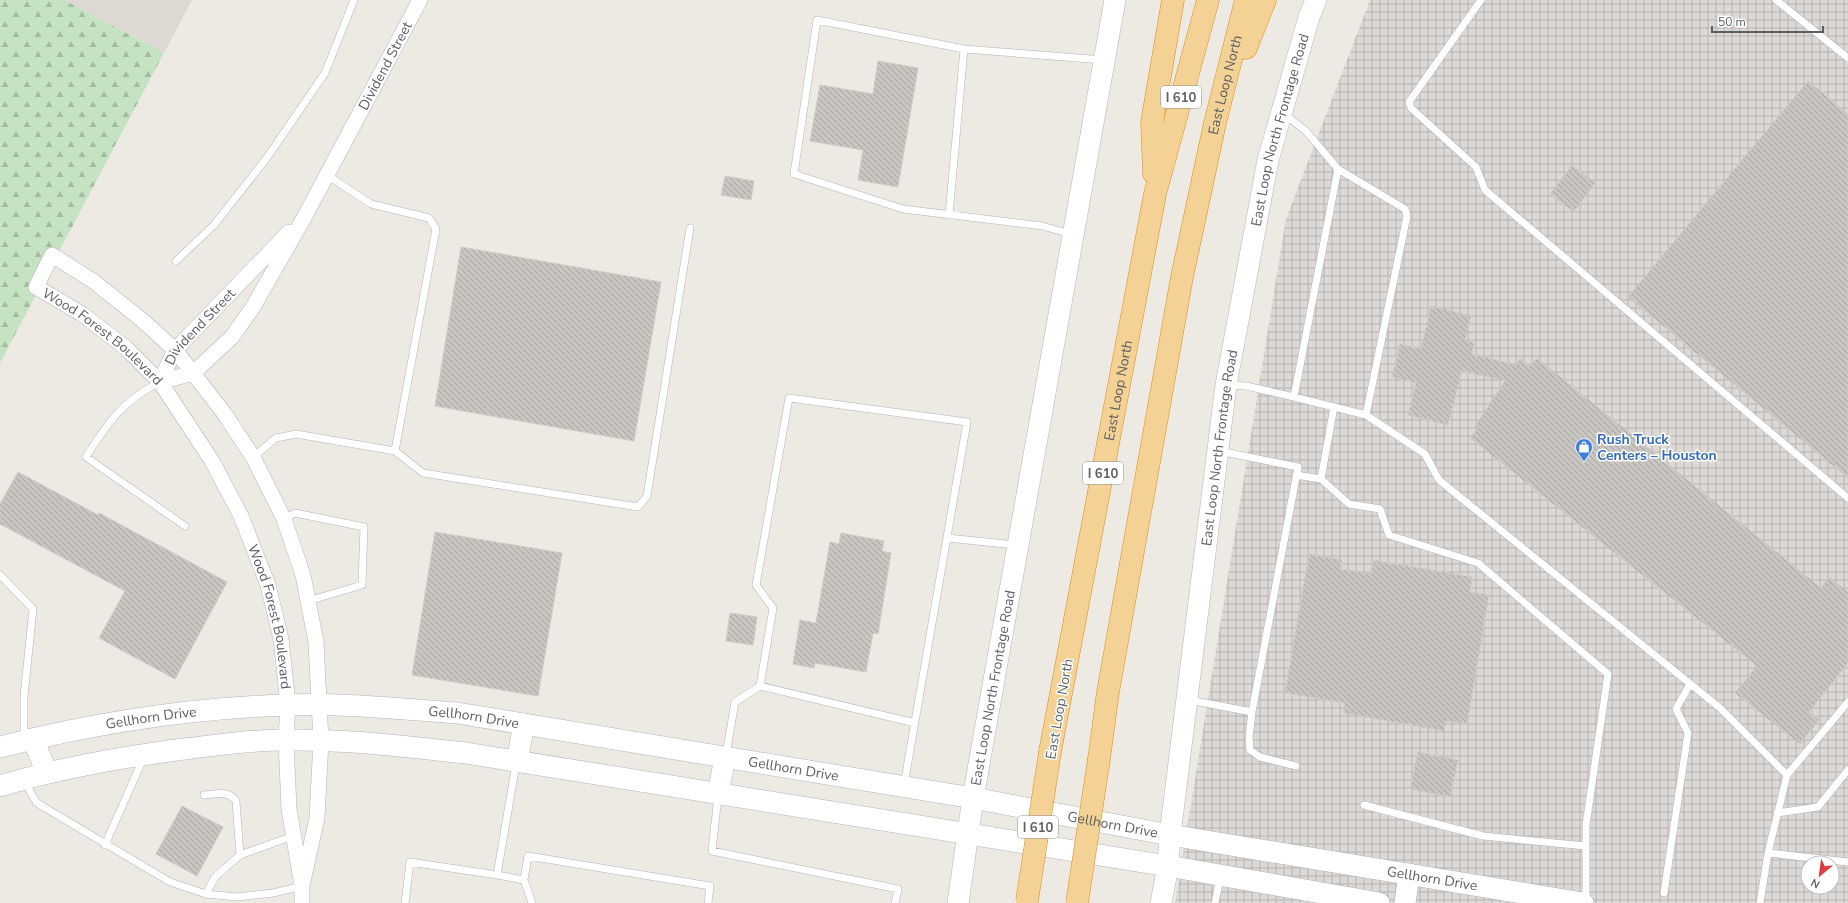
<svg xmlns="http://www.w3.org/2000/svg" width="1848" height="903" viewBox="0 0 1848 903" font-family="'Nunito Sans',sans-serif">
<defs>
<pattern id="industrial-grid" width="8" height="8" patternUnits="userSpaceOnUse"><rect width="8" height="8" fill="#dcd9d6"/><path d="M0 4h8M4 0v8" fill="none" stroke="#b6b3b1"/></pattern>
<pattern id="forest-firs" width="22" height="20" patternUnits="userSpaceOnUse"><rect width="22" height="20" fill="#c5e3c2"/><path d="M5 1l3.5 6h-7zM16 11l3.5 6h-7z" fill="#a3bba1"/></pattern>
<pattern id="building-back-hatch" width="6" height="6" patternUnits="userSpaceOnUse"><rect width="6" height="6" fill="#c9c5c0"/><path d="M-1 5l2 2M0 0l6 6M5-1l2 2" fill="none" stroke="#a6a3a0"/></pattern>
</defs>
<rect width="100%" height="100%" fill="#edeae4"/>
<!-- industrial -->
<path fill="url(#industrial-grid)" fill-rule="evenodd" d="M 1370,0 L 1848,0 L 1848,903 L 1175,903 L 1286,219 ZM 1808,863 L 1832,863 L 1832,887 L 1808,887 Z"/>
<!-- education -->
<path fill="#ddd9d2" d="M 64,0 L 192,0 L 164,53 Z"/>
<!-- forest -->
<path fill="url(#forest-firs)" d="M 0,0 L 64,0 L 164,53 L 0,363 Z"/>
<!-- building -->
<path fill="url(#building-back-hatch)" stroke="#d1cbc3" d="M 878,61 L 918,68 L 898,187 L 858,180 L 863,150 L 810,141 L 820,85 L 873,94 Z
M 1808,81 L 1848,114 L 1848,478 L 1628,297 Z
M 1572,165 L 1595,183 L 1574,212 L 1550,194 Z
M 725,176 L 754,181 L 751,200 L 721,195 Z
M 461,247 L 661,282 L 634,441 L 435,406 Z
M 1431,306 L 1471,316 L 1465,340 L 1474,343 L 1472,354 L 1516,365 L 1520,358 L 1530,366 L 1537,358 L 1821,588 L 1829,577 L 1848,592 L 1848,663 L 1809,712 L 1819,720 L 1800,744 L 1735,693 L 1757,666 L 1470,438 L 1478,428 L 1475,426 L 1505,381 L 1462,371 L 1448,425 L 1408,415 L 1416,383 L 1392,377 L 1400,344 L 1421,349 Z
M 18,472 L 98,515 L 99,513 L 227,582 L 175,679 L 99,638 L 125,591 L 0,524 L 0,504 Z
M 435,532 L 562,553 L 538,696 L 412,675 Z
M 841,533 L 884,541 L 882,551 L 891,553 L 878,634 L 873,633 L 866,672 L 815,663 L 814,668 L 793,664 L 800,620 L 816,623 L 830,542 L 839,544 Z
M 1309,554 L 1342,560 L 1341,569 L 1371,574 L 1373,560 L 1472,577 L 1470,592 L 1489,595 L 1467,724 L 1446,721 L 1444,731 L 1343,713 L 1345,703 L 1285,693 Z
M 730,613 L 757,617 L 753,645 L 726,641 Z
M 1418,752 L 1458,760 L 1450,797 L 1410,789 Z
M 182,806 L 223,827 L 197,876 L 156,854 Z"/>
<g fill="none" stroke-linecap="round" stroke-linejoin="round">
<!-- service casing -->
<g stroke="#b1b4b8" stroke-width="8">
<path id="service" d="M 1481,0 L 1409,102 L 1411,108 L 1476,167 L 1485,190 L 1848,498
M 1776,0 L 1848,58
M 1284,114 L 1306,131 L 1338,169 L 1294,397
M 1338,169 L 1405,209 L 1407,216 L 1366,415
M 949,215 L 964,49
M 1071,234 L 1042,226 L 903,209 L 794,174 L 817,20 L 964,49 L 1103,60
M 176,261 L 214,225 L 266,159 L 325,73 L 354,0
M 160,382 C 123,400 107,424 86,457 L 185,526
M 1228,385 L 1246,386 L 1294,397 L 1366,415 L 1425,454 L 1439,480 L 1720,708 L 1787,775 L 1768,853 L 1760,903
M 395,451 L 423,473 L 638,507 L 647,496 L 690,228
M 253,457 L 276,438 L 296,434 L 395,451 L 436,229 L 429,218 L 371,204 L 327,175
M 1296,475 L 1321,479 L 1334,407
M 1321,479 L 1349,504 L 1380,509 L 1389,535 L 1478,563 L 1608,674 L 1586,825 L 1586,903
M 284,519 L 295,513 L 364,527 L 362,585 L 308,601
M 947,538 L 1016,545
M 0,575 L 33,609 L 24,696 L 24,739
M 760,686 L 915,723
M 1189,700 L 1252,712 L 1298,467 L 1219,451
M 1252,712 L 1249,737 L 1250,750 L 1260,757 L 1296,766
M 726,755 L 735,702 L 760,686 L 773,608 L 756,585 L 789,398 L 967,422 L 904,785
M 1787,775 L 1848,702
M 24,781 L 37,803 L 170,882 L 206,894 L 237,897 L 273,893 L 302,886
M 204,795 C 217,794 228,790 236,801 L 240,855
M 718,796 L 712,851 L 898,889 L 895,903
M 1364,805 L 1483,836 L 1586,846
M 1777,813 L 1818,807 L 1848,770
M 105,845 L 143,759
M 1768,853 L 1848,862
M 497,875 L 524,880 L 528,856 L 710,886 L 708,903
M 524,880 L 532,903
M 1664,893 L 1688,733 L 1676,709 L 1690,684
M 206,894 L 215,877 L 240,855 L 293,836
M 405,903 L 410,862 L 497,875 L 516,764
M 1215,903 L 1220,878"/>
</g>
<!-- minor casing -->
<g stroke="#b1b4b8" stroke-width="16">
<g id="minor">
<path id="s1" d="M 160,382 L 193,373 L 232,337 L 253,307 L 305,216 L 420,0"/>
<path id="s2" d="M 160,382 L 175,350 L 289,232"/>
<path id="s3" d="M 302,886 L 317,818 L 321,741 L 316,642 L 303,575 L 284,519 L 253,457 L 224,413 L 175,350 L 142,320 L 93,281 L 52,255 L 36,287 L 82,314 L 126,348 L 160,382 L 212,461 L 241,516 L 268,585 L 281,639 L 288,704 L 286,740 L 289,809 L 302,886 L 302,903"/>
</g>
</g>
<!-- secondary casing -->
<g stroke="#b0b4b8" stroke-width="22">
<g id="secondary">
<path d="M 33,739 L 47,773"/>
<path id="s4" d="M 0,747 C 94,723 190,708 287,705 C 344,703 400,709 457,713 L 973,798 L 1170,835 L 1583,903"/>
<path d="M 517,761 L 524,724"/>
<path d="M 0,786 C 55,769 112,759 169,751 C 208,746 248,740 287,740 C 347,739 407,747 466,753 L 1168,866 L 1379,903"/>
<path d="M 718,794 L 725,758"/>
<path id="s5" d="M 958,903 L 973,798 L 1115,0"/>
<path id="s6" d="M 1161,903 L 1168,866 L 1170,835 L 1226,385 L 1268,160 L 1309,17 L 1316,0"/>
<path d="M 1405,903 L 1409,874"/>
</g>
</g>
<!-- motorway casing -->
<g stroke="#de8913" stroke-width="23">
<g id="motorway">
<path d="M 1246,48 L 1265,0"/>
<path d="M 1154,173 L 1152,122 L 1173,0"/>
<path id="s7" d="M 1050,752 L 1155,194 L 1208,0"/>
<path id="s8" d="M 1099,759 L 1108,692 L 1182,277 L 1215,123 L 1246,0"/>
</g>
</g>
<!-- service -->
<use href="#service" stroke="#fff" stroke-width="7"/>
<!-- minor -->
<use href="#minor" stroke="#fff" stroke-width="15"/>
<!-- secondary -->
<use href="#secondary" stroke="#fff" stroke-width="21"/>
<!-- motorway -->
<use href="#motorway" stroke="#f4d194" stroke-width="22"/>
<!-- motorway-bridge casing -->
<g stroke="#de8913" stroke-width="23" stroke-linecap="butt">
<path id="motorway-bridge" d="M 1027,901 L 1050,752
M 1077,903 L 1099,759"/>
</g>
<!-- motorway-bridge -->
<use href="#motorway-bridge" stroke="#f4d194" stroke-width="22"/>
</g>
<!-- icons -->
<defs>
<g id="shop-pin" transform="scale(0.9)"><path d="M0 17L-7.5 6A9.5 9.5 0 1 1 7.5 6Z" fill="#3f7fe0" stroke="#fff"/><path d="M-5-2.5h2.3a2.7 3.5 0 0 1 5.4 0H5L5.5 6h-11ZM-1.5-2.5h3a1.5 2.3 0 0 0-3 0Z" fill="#fff"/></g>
</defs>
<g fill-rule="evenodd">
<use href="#shop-pin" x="1584" y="447"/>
</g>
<g text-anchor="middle" stroke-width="3" stroke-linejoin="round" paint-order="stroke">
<!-- shield labels -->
<g fill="#fff" stroke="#8d9092" stroke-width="1">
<rect x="1161" y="86" width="40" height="22" rx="3"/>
<rect x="1083" y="462" width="40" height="22" rx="3"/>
<rect x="1018" y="816" width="40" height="22" rx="3"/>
</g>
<g font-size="13" font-weight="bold" fill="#5c6063">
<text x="1181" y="102">I 610</text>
<text x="1103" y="478">I 610</text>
<text x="1038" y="832">I 610</text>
</g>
<!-- street labels -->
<g font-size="14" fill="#5c6063" stroke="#fff">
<text dy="5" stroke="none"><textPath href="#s1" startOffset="399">Dividend Street</textPath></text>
<text dy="5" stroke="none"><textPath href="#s8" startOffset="686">East Loop North</textPath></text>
<text dy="5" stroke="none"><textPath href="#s6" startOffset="783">East Loop North Frontage Road</textPath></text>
<text dy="5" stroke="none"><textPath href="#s2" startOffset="69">Dividend Street</textPath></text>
<text dy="5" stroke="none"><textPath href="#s3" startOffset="850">Wood Forest Boulevard</textPath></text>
<text dy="5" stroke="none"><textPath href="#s7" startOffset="368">East Loop North</textPath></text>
<text dy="5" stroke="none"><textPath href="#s6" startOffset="459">East Loop North Frontage Road</textPath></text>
<text dy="5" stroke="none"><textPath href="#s3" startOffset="1186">Wood Forest Boulevard</textPath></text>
<text dy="5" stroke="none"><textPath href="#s5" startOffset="218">East Loop North Frontage Road</textPath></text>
<text transform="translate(1059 709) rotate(-80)" y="5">East Loop North</text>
<text dy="5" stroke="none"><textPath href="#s4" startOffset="154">Gellhorn Drive</textPath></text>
<text dy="5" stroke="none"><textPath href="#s4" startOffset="478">Gellhorn Drive</textPath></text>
<text dy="5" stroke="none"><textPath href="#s4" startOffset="802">Gellhorn Drive</textPath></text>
<text dy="5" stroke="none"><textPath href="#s4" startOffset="1126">Gellhorn Drive</textPath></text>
<text dy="5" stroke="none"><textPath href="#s4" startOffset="1450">Gellhorn Drive</textPath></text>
</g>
<!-- shop labels -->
<g font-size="14" font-weight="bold" fill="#366cbe" stroke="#fff" text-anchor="start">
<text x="1597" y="444">Rush Truck<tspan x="1597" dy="16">Centers – Houston</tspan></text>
</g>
</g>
<!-- north arrow -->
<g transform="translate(1820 875) rotate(209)"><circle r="19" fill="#ffffff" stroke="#bebfc1"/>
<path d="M0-3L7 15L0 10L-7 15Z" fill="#da3c40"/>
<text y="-6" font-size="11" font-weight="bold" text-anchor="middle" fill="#5c6063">N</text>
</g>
<!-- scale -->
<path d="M1712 26v6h111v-6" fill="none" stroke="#5c6063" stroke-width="2"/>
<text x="1718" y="26" font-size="12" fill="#5c6063" stroke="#ffffff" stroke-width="3" paint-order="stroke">50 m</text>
</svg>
